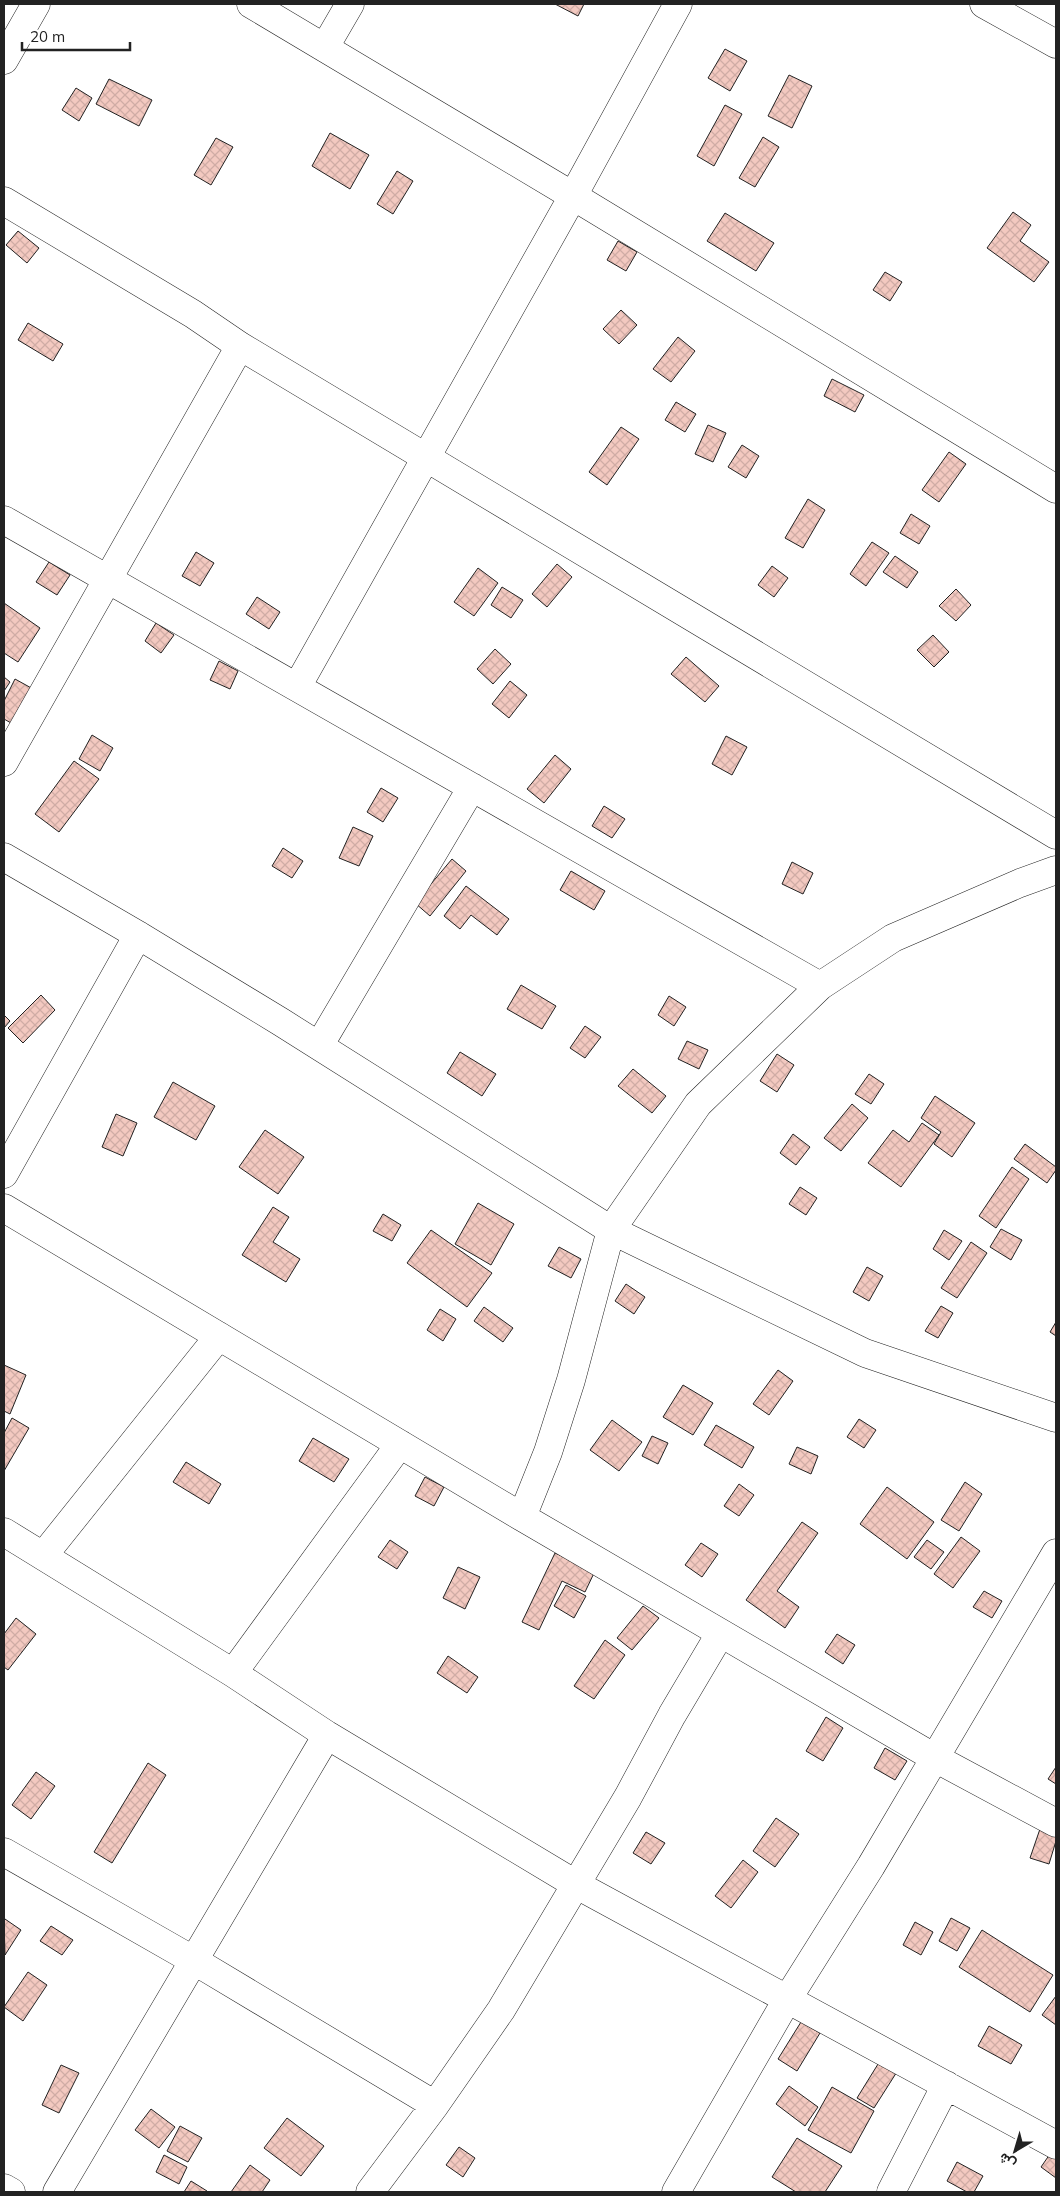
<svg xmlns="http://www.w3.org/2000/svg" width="1060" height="2196" viewBox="0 0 1060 2196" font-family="Mulish,Vazirmatn,sans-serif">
<defs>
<pattern id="building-cross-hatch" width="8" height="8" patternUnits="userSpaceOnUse" patternTransform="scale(1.25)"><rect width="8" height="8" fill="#f3c9c0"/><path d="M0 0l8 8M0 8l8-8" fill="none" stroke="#d0aca5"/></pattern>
</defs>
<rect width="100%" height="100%" fill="#fff"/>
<!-- building -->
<path fill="url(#building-cross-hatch)" stroke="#222" d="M 555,4 L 584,4 L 578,16 Z
M 725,49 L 747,61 L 730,91 L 708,78 Z
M 789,75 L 812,86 L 792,128 L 768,116 Z
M 109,79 L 152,100 L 139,126 L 96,104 Z
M 76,88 L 92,98 L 79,121 L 62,110 Z
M 725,105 L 742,114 L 714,166 L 697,156 Z
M 330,133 L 369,155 L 350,189 L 312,166 Z
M 763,137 L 779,147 L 755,187 L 739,178 Z
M 216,138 L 233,147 L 211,185 L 194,175 Z
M 397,171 L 413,181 L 393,214 L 377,204 Z
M 1013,212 L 1031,225 L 1020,241 L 1049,262 L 1034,282 L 987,248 Z
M 725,213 L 774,243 L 756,271 L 707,241 Z
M 18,231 L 39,248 L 27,263 L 6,245 Z
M 618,241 L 637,252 L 626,271 L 607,260 Z
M 885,272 L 902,282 L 890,301 L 873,290 Z
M 621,310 L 637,325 L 619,344 L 603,329 Z
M 28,323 L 63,344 L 53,361 L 18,340 Z
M 678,337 L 695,351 L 671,382 L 653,369 Z
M 832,379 L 864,395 L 855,412 L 824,396 Z
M 676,402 L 696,414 L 685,432 L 665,420 Z
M 708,425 L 726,433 L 713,462 L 695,454 Z
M 621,427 L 639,439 L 607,485 L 589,472 Z
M 742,445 L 759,456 L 746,478 L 728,467 Z
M 949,452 L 966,464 L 939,502 L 922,490 Z
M 808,499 L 825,510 L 803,548 L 785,538 Z
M 911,514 L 930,526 L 919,544 L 900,533 Z
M 872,542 L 889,553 L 866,586 L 850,574 Z
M 196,552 L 214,563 L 200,586 L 182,576 Z
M 895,556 L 918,572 L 907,588 L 883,572 Z
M 49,562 L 70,575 L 57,595 L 36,582 Z
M 557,564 L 572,577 L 547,607 L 532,594 Z
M 772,566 L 788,578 L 774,597 L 758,585 Z
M 478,568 L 498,583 L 474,616 L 454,602 Z
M 502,587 L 523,600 L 511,618 L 491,605 Z
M 956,589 L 971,605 L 956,621 L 939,606 Z
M 257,597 L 280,612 L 269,629 L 246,614 Z
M 4,603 L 40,628 L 18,662 L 4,653 Z
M 156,623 L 174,635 L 161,653 L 145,641 Z
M 933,635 L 949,652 L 934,667 L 917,650 Z
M 495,649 L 511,664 L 493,684 L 477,669 Z
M 686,657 L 719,686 L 705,702 L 671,674 Z
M 219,661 L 238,671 L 230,689 L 210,680 Z
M 4,677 L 10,682 L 4,691 Z
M 15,679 L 53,700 L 34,736 L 4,719 L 4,701 Z
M 510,681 L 527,695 L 509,718 L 492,704 Z
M 92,735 L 113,748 L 100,771 L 79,759 Z
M 726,736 L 747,747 L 732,775 L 712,764 Z
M 555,755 L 571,769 L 544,803 L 527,789 Z
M 74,761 L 99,779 L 59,832 L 35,814 Z
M 381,788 L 398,798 L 383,822 L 367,812 Z
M 604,806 L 625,819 L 612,838 L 592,826 Z
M 353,827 L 373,836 L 359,866 L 339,858 Z
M 283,848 L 303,861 L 292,878 L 272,866 Z
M 452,859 L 466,871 L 430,916 L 415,903 Z
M 792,862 L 813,873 L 803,894 L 782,884 Z
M 571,871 L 605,891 L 594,910 L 560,890 Z
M 466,886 L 509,919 L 497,935 L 471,915 L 460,929 L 444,916 Z
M 521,985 L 556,1006 L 542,1029 L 507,1009 Z
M 41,995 L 55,1010 L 23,1043 L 8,1028 Z
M 669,996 L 686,1007 L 674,1026 L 658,1015 Z
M 4,1015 L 10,1021 L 4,1028 Z
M 585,1026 L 601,1037 L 585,1058 L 570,1048 Z
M 687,1041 L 708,1050 L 699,1069 L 678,1059 Z
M 460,1052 L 496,1074 L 482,1096 L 447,1073 Z
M 777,1054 L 794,1065 L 777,1092 L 760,1081 Z
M 633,1069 L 666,1096 L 652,1113 L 618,1086 Z
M 869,1074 L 884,1084 L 871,1104 L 855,1094 Z
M 173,1082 L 215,1106 L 196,1140 L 154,1117 Z
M 935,1096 L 975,1123 L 952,1157 L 934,1144 L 941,1132 L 921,1118 Z
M 852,1104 L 868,1118 L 841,1151 L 824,1138 Z
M 116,1114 L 137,1123 L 123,1156 L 102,1147 Z
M 922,1123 L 939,1135 L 901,1187 L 868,1163 L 893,1130 L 909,1142 Z
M 265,1130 L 304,1157 L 278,1194 L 239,1167 Z
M 793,1134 L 810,1147 L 796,1165 L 780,1153 Z
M 1025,1144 L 1056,1167 L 1056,1170 L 1047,1183 L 1014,1159 Z
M 1012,1167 L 1029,1179 L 996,1228 L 979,1216 Z
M 800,1187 L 817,1198 L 806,1215 L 789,1204 Z
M 478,1203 L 514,1224 L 491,1265 L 455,1244 Z
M 273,1207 L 289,1217 L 273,1242 L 300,1259 L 286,1282 L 242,1255 Z
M 383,1214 L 401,1225 L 392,1241 L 373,1231 Z
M 1001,1229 L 1022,1240 L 1011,1260 L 990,1247 Z
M 431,1230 L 492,1273 L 467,1307 L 407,1263 Z
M 944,1230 L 962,1241 L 949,1260 L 933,1249 Z
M 971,1242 L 987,1253 L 957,1298 L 941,1288 Z
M 559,1247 L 581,1259 L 571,1278 L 548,1266 Z
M 867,1267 L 883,1276 L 869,1301 L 853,1292 Z
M 626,1284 L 645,1297 L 634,1314 L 615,1301 Z
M 941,1306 L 953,1313 L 938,1338 L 925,1331 Z
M 484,1307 L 513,1328 L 503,1342 L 474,1321 Z
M 440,1309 L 456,1319 L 443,1341 L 427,1330 Z
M 1056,1322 L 1056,1336 L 1050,1332 Z
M 4,1365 L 26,1375 L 10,1414 L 4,1411 Z
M 778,1370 L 793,1381 L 769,1415 L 753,1404 Z
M 683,1385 L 713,1403 L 693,1435 L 663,1417 Z
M 12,1418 L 29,1428 L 4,1471 L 4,1433 Z
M 859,1419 L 876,1430 L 864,1448 L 847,1437 Z
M 612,1420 L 642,1442 L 619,1471 L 590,1450 Z
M 716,1425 L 754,1447 L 742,1468 L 704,1445 Z
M 652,1436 L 668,1443 L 658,1464 L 642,1456 Z
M 313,1438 L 349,1459 L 334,1482 L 299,1461 Z
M 797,1447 L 818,1456 L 811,1474 L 789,1464 Z
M 186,1462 L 221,1484 L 209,1504 L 173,1482 Z
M 425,1477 L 444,1487 L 434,1506 L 415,1496 Z
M 965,1482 L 982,1494 L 959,1531 L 941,1520 Z
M 739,1484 L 754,1495 L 739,1516 L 724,1506 Z
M 887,1487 L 934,1522 L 907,1559 L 860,1524 Z
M 802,1522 L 818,1533 L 777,1591 L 799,1607 L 785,1628 L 746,1600 Z
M 961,1537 L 980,1551 L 953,1588 L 934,1574 Z
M 390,1540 L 408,1552 L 397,1569 L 378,1557 Z
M 927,1540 L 944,1552 L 931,1569 L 914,1557 Z
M 701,1543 L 718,1554 L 702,1577 L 685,1565 Z
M 555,1553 L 595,1571 L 585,1592 L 562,1581 L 539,1630 L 522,1622 Z
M 458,1567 L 480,1577 L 465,1609 L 443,1598 Z
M 566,1585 L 586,1596 L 574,1618 L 554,1606 Z
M 984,1591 L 1002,1601 L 992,1618 L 973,1607 Z
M 643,1606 L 659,1618 L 632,1650 L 617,1638 Z
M 16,1618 L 36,1634 L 8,1670 L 4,1667 L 4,1634 Z
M 837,1634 L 855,1645 L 843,1664 L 825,1652 Z
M 605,1640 L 625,1655 L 594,1699 L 574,1686 Z
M 448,1656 L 478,1677 L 467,1693 L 437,1673 Z
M 826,1717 L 843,1728 L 823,1761 L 806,1751 Z
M 885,1748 L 907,1761 L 895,1780 L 874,1768 Z
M 148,1763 L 166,1775 L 112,1863 L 94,1852 Z
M 1056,1767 L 1056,1784 L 1048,1779 Z
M 36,1772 L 55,1786 L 31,1819 L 12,1805 Z
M 776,1818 L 799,1834 L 775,1867 L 753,1851 Z
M 1041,1826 L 1056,1831 L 1056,1841 L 1049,1864 L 1030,1858 Z
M 646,1832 L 665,1843 L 651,1864 L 633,1853 Z
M 743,1860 L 758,1872 L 731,1908 L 715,1896 Z
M 951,1918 L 970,1928 L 957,1951 L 939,1941 Z
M 5,1919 L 21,1930 L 5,1955 L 4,1922 Z
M 915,1922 L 933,1932 L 921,1955 L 903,1945 Z
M 51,1926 L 73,1940 L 62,1955 L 40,1941 Z
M 982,1930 L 1053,1975 L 1030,2012 L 959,1967 Z
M 28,1972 L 47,1985 L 23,2021 L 4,2007 Z
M 1056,1996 L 1056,2025 L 1042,2015 Z
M 801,2022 L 820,2033 L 797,2071 L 778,2059 Z
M 989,2026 L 1022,2045 L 1011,2064 L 978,2046 Z
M 883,2056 L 900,2067 L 874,2108 L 857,2098 Z
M 61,2065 L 79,2073 L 59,2113 L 42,2105 Z
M 789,2086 L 818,2107 L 805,2126 L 776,2104 Z
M 832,2087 L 874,2111 L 851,2153 L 808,2130 Z
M 151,2109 L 175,2127 L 159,2148 L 135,2130 Z
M 287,2118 L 324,2146 L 301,2176 L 264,2148 Z
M 180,2126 L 202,2138 L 188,2162 L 167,2151 Z
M 797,2138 L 842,2166 L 825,2192 L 796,2192 L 772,2177 Z
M 459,2147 L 475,2158 L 463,2177 L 446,2165 Z
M 1052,2151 L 1056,2154 L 1056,2178 L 1041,2167 Z
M 164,2155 L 187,2167 L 179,2184 L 156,2172 Z
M 957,2162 L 983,2176 L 974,2192 L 967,2192 L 947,2181 Z
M 250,2165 L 270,2180 L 262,2192 L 231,2192 Z
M 191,2181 L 207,2191 L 206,2192 L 184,2192 Z"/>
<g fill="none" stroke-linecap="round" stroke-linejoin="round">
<!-- minor casing -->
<g stroke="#222" stroke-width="29">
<path id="minor" d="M 251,4 L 573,196 L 1056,489
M 984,4 L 1056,44
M 325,47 L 350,4
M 4,60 L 36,4
M 4,201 L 193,314 L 240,346 L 1056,835
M 4,520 L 820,986
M 297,687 L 573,196 L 678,4
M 4,762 L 240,346
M 4,857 L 138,935 L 281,1022 L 611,1230 L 865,1353 L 1056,1418
M 1056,870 L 1020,883 L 893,938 L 820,986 L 698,1104 L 611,1230 L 571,1380 L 548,1452 L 522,1517 L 935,1758 L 1056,1823
M 319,1046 L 472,787
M 4,1174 L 138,935
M 4,1208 L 522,1517
M 4,1532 L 233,1673 L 327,1735 L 577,1885 L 1056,2145
M 43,1556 L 219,1336
M 233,1673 L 400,1444
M 4,1852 L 193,1960 L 435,2105
M 4,2188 L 11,2192
M 57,2192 L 327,1735
M 370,2192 L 435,2105 L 501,2010 L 628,1797 L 672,1715 L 720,1634
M 676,2192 L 788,1998 L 871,1866 L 1056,1553
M 891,2192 L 946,2085"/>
</g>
<!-- minor -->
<use href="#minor" stroke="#fff" stroke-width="28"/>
</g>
<!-- border -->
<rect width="1060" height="2196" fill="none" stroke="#222222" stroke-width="10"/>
<!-- north arrow -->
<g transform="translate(1015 2151) rotate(218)" stroke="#ffffff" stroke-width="4" paint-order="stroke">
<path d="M0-4L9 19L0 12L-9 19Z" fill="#222222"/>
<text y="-8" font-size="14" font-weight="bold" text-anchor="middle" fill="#222222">ش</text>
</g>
<!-- scale -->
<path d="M22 42v8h108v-8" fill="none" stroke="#222222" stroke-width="2.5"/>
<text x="30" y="42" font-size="15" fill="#222222" stroke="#ffffff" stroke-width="4" paint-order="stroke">20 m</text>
</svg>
